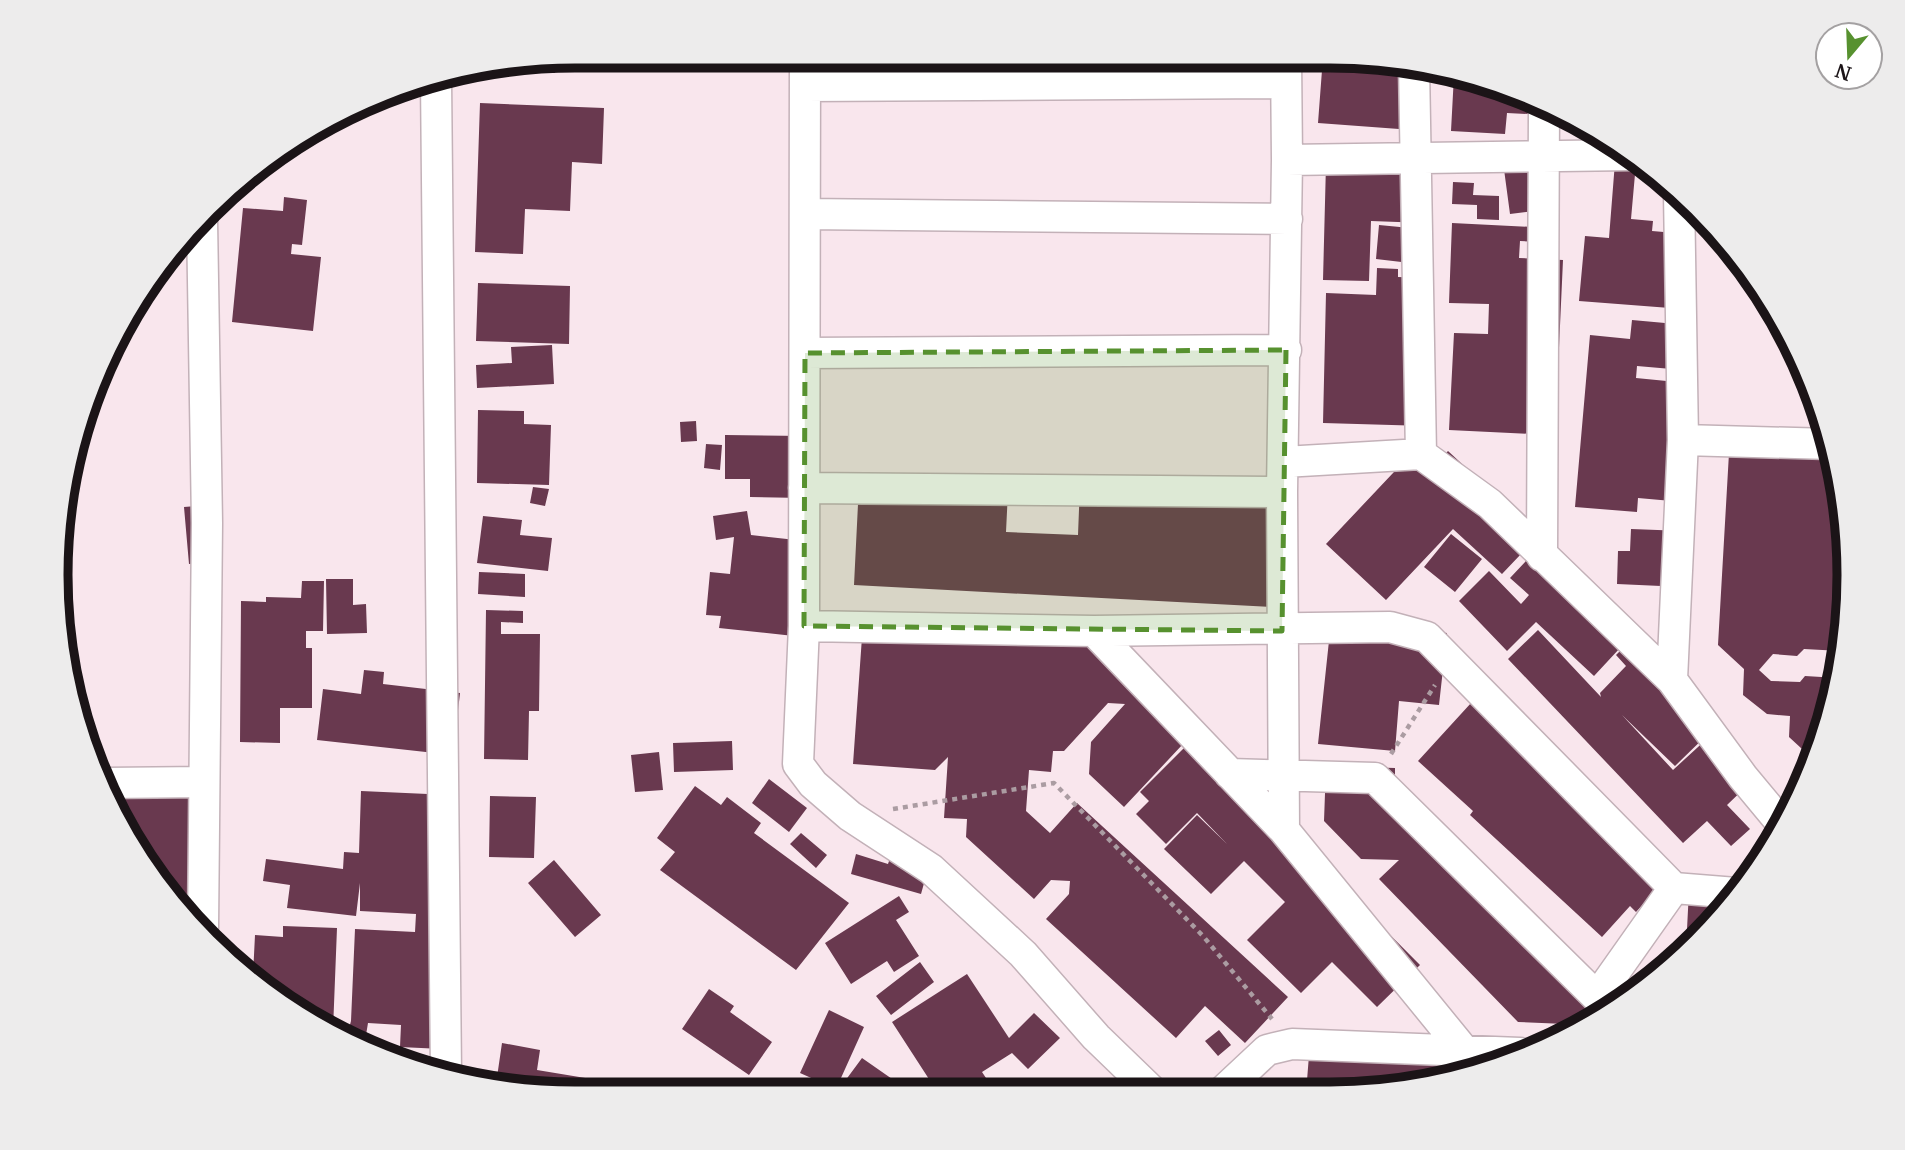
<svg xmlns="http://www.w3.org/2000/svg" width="1905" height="1150" viewBox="0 0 1905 1150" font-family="Merriweather,serif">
<rect width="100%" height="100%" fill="#f9e6ed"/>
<!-- building -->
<path fill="#69394f" d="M 1323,57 L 1364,57 L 1430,70 L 1426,131 L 1318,123 Z
M 555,59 L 555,73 L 487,72 L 487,71 Z
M 1454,75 L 1497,84 L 1508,89 L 1507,103 L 1526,103 L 1527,98 L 1549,109 L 1549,115 L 1507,113 L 1505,134 L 1451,131 Z
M 480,103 L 604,108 L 602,164 L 572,162 L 570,211 L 525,209 L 523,254 L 475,252 Z
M 1551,140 L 1560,208 L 1510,214 L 1501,147 Z
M 1615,162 L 1636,163 L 1631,219 L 1653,221 L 1652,231 L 1687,234 L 1683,309 L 1579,301 L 1585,236 L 1609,238 Z
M 1326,164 L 1427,167 L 1425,223 L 1371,221 L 1369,281 L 1323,280 Z
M 1453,182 L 1474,183 L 1473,195 L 1499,196 L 1499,220 L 1477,219 L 1477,205 L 1452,204 Z
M 284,197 L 307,200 L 302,245 L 292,244 L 291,254 L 321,257 L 313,331 L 232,322 L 243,208 L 283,211 Z
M 1452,223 L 1554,228 L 1553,243 L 1520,241 L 1519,258 L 1563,260 L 1555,435 L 1449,430 L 1454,333 L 1488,334 L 1489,304 L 1449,303 Z
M 1379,225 L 1431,230 L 1427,265 L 1376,259 Z
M 1377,268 L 1398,269 L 1398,277 L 1430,278 L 1426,426 L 1323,423 L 1326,293 L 1376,295 Z
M 478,283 L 570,286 L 569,344 L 476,341 Z
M 1632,320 L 1687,325 L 1683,370 L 1637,366 L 1636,378 L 1687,383 L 1683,502 L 1638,498 L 1637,512 L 1575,507 L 1590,335 L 1630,339 Z
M 552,345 L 554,384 L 477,388 L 476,365 L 512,363 L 511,347 Z
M 478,410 L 524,411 L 524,424 L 551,425 L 549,485 L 477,483 Z
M 696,421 L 697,441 L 681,442 L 680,422 Z
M 725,435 L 804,436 L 804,498 L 750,497 L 750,479 L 725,479 Z
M 706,444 L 722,445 L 720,470 L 704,468 Z
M 1448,451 L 1539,535 L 1502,574 L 1453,529 L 1386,600 L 1326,544 L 1410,455 L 1428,472 Z
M 1729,453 L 1835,459 L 1839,474 L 1849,575 L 1841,651 L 1804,649 L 1797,656 L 1773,654 L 1759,670 L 1771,681 L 1800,682 L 1805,676 L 1838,678 L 1814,760 L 1789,737 L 1790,716 L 1767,714 L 1743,695 L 1744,669 L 1718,645 Z
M 859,484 L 1008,491 L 1006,532 L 1078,535 L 1080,484 L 1295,495 L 1290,608 L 854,585 Z
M 533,487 L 549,489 L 545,506 L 530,503 Z
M 209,505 L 216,562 L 189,564 L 184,507 Z
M 747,511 L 751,535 L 805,541 L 794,636 L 719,628 L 721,616 L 706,615 L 710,572 L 730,574 L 734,537 L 716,540 L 713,516 Z
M 483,516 L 522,520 L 520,535 L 552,538 L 548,571 L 477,563 Z
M 1631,529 L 1684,531 L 1683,587 L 1617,584 L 1618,551 L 1630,551 Z
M 1451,534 L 1482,559 L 1455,592 L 1424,567 Z
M 1539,547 L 1633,634 L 1594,676 L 1536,622 L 1507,651 L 1459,601 L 1489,571 L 1521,604 L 1529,595 L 1510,578 Z
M 479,572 L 525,574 L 525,597 L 478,594 Z
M 326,579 L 353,579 L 353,605 L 366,604 L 367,633 L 327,634 Z
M 302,581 L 324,581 L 323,631 L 306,631 L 306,648 L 312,648 L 312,708 L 280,708 L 280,743 L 240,742 L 241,601 L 266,602 L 266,597 L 301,598 Z
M 486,610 L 523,611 L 523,623 L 501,622 L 501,634 L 540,634 L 539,711 L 529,711 L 528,760 L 484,759 Z
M 1331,622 L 1447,633 L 1439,705 L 1399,701 L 1395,751 L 1318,744 Z
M 863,623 L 1099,637 L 1198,728 L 1124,807 L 1089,774 L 1091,742 L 1125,704 L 1108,703 L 1064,751 L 1053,751 L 1051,772 L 1029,770 L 1026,811 L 1050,833 L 1077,803 L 1288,997 L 1245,1043 L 1205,1006 L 1176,1038 L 1046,919 L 1069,894 L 1070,881 L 1051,880 L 1034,899 L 966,837 L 967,819 L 944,818 L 948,757 L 935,770 L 853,764 Z
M 1538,630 L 1601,697 L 1600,693 L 1626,666 L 1616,655 L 1626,645 L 1713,729 L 1675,766 L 1622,715 L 1673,770 L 1710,736 L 1752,781 L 1727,805 L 1750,829 L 1731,846 L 1707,821 L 1683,843 L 1508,659 Z
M 364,670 L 384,672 L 383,684 L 460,693 L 453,755 L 317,740 L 323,689 L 361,694 Z
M 1482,691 L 1675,869 L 1636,912 L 1630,906 L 1602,937 L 1470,815 L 1473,811 L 1418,761 Z
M 1194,738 L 1420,965 L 1377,1007 L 1332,962 L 1301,993 L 1247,940 L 1285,902 L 1244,861 L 1211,894 L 1164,849 L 1197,815 L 1227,844 L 1197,813 L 1166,844 L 1136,814 L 1149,801 L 1140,792 Z
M 732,741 L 733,770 L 674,772 L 673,743 Z
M 659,752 L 663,790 L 635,792 L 631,755 Z
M 1326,766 L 1395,768 L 1395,781 L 1615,1006 L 1589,1025 L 1518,1022 L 1379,879 L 1399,860 L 1361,859 L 1324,821 Z
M 769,779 L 807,808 L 789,832 L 752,803 Z
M 695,786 L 721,805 L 727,797 L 761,823 L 754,833 L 849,903 L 796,970 L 660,870 L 675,852 L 657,838 Z
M 361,791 L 450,795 L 442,1049 L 400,1047 L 401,1025 L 368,1023 L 365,1041 L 347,1036 L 351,1021 L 355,929 L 415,932 L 416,914 L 360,911 L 360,883 L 356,916 L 287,908 L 290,885 L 263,881 L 266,859 L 343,869 L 344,852 L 359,853 Z
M 110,792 L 204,795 L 199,924 L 163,891 Z
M 490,796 L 536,797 L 534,858 L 489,857 Z
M 801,833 L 827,855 L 816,868 L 790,844 Z
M 856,854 L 888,864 L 890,858 L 928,869 L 921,894 L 851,874 Z
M 554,860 L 601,915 L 575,937 L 528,883 Z
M 1689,890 L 1737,891 L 1686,949 Z
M 899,896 L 909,912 L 896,920 L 919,956 L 894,972 L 887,961 L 851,984 L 825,943 Z
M 283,926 L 337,928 L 333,1030 L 286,1006 L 253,975 L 255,935 L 283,937 Z
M 920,962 L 934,982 L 891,1015 L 876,996 Z
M 967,974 L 1009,1038 L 1034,1013 L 1060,1038 L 1028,1069 L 1012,1053 L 982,1072 L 996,1093 L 938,1093 L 892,1022 Z
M 709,989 L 734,1006 L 730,1012 L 772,1042 L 749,1075 L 682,1029 Z
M 829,1010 L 864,1027 L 836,1089 L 800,1073 Z
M 1219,1030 L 1231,1045 L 1218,1056 L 1205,1041 Z
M 1311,1030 L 1533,1048 L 1465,1076 L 1364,1093 L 1306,1093 Z
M 383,1043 L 383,1054 L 362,1044 Z
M 502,1043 L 540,1050 L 537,1070 L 676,1093 L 541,1093 L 496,1084 Z
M 862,1058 L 895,1081 L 887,1093 L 860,1093 L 845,1081 Z
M 1126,1079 L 1129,1093 L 1052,1093 L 1051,1091 Z"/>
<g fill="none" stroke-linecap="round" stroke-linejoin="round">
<!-- minor casing -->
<g stroke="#c3b1b8" stroke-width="33">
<path id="minor" d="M 1414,67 L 1421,454
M 436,79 L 446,1074
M 806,86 L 1285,83
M 1287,160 L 1632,155
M 1679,193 L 1683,440
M 805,214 L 1287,219
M 202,220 L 207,523 L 203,928
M 805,353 L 1286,350
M 1284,462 L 1421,454 L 1490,504 L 1672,680 L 1683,440 L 1830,444
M 804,488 L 1282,492
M 1542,556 L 1544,107
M 804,626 L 805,56
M 1094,631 L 1284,830 L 1465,1052
M 1672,680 L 1743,777 L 1782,824
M 1230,774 L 1375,778 L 1597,997 L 1607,1012
M 105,783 L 204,782
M 1284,830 L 1282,492 L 1287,160 L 1286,57
M 1597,997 L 1674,888 L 1736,893
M 1154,1093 L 1096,1037 L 1023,954 L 931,869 L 850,816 L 813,784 L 798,764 L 804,626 L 1094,631 L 1390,627 L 1427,637 L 1674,888
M 1221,1093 L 1267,1050 L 1292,1044 L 1520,1053"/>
</g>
<!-- path -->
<path stroke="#ab9ca2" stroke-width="4.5" stroke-dasharray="5 5" stroke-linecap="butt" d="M 1391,754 L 1435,685
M 893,809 L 1054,783 L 1203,936 L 1272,1019"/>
<!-- minor -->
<use href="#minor" stroke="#fff" stroke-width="30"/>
</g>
<!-- marked area -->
<path fill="#57912f" fill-opacity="0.2" stroke="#57912f" stroke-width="5" stroke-dasharray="14 9" stroke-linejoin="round" d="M 1286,350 L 1282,631 L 804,626 L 805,353 Z"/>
<!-- crop -->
<path d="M0 0H1905V1150H0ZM575 68H1330A507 507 0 0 1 1837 575V575A507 507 0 0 1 1330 1082H575A507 507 0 0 1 68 575V575A507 507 0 0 1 575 68Z" fill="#edecec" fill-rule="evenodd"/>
<path fill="none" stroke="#1b1417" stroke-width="9" d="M575 68H1330A507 507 0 0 1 1837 575V575A507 507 0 0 1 1330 1082H575A507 507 0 0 1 68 575V575A507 507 0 0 1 575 68Z"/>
<!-- north arrow -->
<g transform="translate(1849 56) rotate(199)"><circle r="33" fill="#ffffff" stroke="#a4a1a2" stroke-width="2"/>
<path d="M0-5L12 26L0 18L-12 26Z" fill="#57912f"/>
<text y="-10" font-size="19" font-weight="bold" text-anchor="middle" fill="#1b1417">N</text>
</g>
</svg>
